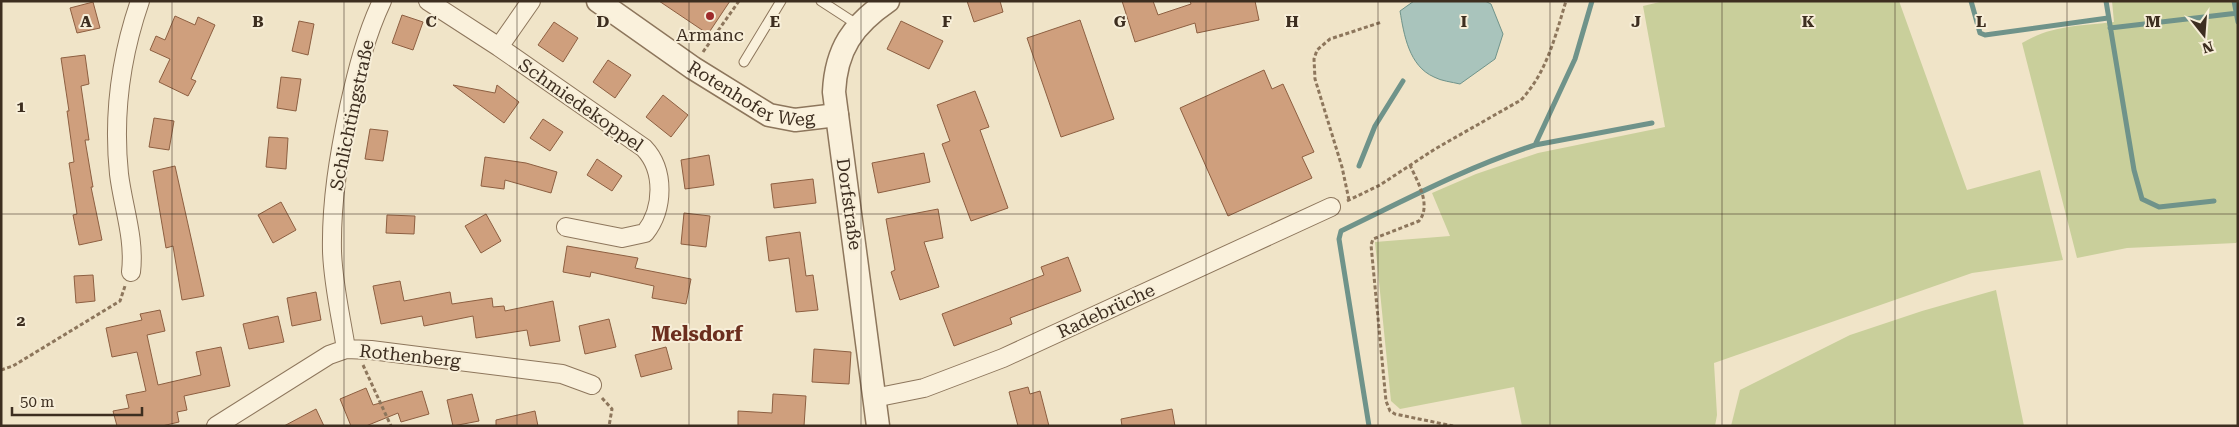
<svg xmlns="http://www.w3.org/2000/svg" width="2239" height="427" viewBox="0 0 2239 427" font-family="'Roboto Serif',serif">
<rect width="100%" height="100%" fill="#f0e4c8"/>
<!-- green -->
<path fill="#c9cf9b" d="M 1664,1 L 1899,1 L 1967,190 L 2040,170 L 2063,260 L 1972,273 L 1714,363 L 1717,415 L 1715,426 L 1522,426 L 1514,387 L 1400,409 L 1391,401 L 1375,242 L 1450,236 L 1432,193 L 1476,174 L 1538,153 L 1665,127 L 1643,6 Z
M 2112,1 L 2238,1 L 2238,241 L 2236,243 L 2127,248 L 2077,258 L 2022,43 C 2052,25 2080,26 2114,22 Z
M 1996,290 L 2024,426 L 1731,426 L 1740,390 L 1850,335 L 1922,311 Z"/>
<!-- water -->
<path fill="#a9c4bc" stroke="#6f938a" d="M 1414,1 L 1485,1 L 1491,4 L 1503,34 L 1495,59 L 1460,84 C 1452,82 1441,81 1434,77 C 1409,66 1404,35 1400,11 Z"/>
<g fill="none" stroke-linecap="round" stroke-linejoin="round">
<!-- stream -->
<path stroke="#6f938a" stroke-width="5" d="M 1971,1 L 1980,33 L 1985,35 L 2108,18
M 2106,1 L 2134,170 L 2142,199 L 2159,207 L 2214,201
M 2234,1 L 2238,22
M 2110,28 L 2238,13
M 1535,145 L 1652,123
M 1359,166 L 1375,126 L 1403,81
M 1369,426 L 1339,239 L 1341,231 C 1405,200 1467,167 1535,145 L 1575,59 L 1592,1"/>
</g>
<!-- building -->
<path fill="#cf9f7d" stroke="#8d5f41" d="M 659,1 L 730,1 L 708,34 Z
M 967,1 L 1000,1 L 1003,12 L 974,22 Z
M 1122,1 L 1153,1 L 1158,15 L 1191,4 L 1190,1 L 1255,1 L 1259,20 L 1197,33 L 1195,23 L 1135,42 Z
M 93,2 L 100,28 L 77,33 L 70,8 Z
M 402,15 L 423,22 L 413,50 L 392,43 Z
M 175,16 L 195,25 L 198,17 L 215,25 L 191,79 L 196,81 L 188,96 L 159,82 L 170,59 L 150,50 L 156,36 L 165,40 Z
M 1080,20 L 1114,119 L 1061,137 L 1027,38 Z
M 299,21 L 314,24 L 308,55 L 292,51 Z
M 901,21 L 943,41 L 929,69 L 887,49 Z
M 554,22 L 578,38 L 563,62 L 538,45 Z
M 85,55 L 89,84 L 81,86 L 89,140 L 85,140 L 93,187 L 91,187 L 102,240 L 79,245 L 73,215 L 77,214 L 69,163 L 74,162 L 67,111 L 69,111 L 61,58 Z
M 608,60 L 631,75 L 615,98 L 593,82 Z
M 1264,70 L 1272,89 L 1283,84 L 1314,152 L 1302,157 L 1312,178 L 1228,216 L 1180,108 Z
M 281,77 L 301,79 L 296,111 L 277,108 Z
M 453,85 L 495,93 L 497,85 L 519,102 L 504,123 Z
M 975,91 L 989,127 L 980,130 L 1008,208 L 971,221 L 942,144 L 950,141 L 937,105 Z
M 663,95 L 688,115 L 671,137 L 646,117 Z
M 154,118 L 174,121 L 169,150 L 149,147 Z
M 543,119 L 563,132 L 550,151 L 530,138 Z
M 370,129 L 388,131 L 383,161 L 365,159 Z
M 269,137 L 288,138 L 286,169 L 266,167 Z
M 924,153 L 930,182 L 878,193 L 872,163 Z
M 709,155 L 714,185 L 685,189 L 681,160 Z
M 485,157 L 526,163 L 557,172 L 551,193 L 505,180 L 504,189 L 481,186 Z
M 597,159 L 622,176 L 612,191 L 587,175 Z
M 175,166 L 204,296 L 182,300 L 173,246 L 166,248 L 153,171 Z
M 813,179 L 816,203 L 774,208 L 771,184 Z
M 281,202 L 296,230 L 273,243 L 258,215 Z
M 938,209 L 943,238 L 924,242 L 939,287 L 900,300 L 891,272 L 895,270 L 886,219 Z
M 684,213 L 710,216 L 706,247 L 681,244 Z
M 486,214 L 501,241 L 481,253 L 465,226 Z
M 387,215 L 415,216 L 414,234 L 386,233 Z
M 800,232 L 806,276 L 813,275 L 818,310 L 796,312 L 789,258 L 769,261 L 766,237 Z
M 567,246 L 638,258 L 635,268 L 691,279 L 686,304 L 652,298 L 654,286 L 591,272 L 590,277 L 563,272 Z
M 1068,257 L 1081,291 L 1010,318 L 1012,324 L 954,346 L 942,314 L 1044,275 L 1041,267 Z
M 93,275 L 95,301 L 76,303 L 74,276 Z
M 400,281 L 404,301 L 450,292 L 452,304 L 492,298 L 493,307 L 504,306 L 505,311 L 553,301 L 560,341 L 530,346 L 527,330 L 476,338 L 473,316 L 424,326 L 422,316 L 381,324 L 373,286 Z
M 316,292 L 321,320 L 292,326 L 287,298 Z
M 160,310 L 165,331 L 147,335 L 158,385 L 201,375 L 196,352 L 221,347 L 230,386 L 184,396 L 187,410 L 177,412 L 179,422 L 162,426 L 117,426 L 113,411 L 129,408 L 126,395 L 146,391 L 137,352 L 112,357 L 106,328 L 142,320 L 140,314 Z
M 278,316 L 284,342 L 249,349 L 243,324 Z
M 609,319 L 616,347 L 585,354 L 579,326 Z
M 666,347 L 672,369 L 641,377 L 635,355 Z
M 814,349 L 851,352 L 849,384 L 812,382 Z
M 1028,387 L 1030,394 L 1040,391 L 1049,426 L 1018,426 L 1009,392 Z
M 366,388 L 373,405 L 422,391 L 429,414 L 401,422 L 398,413 L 366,426 L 351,426 L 340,399 Z
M 472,394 L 479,421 L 453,426 L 447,400 Z
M 773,394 L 806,396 L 804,426 L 738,426 L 738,411 L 772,413 Z
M 316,409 L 324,426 L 284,426 Z
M 1172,409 L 1175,426 L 1122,426 L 1121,419 Z
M 535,411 L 538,426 L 496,426 L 496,420 Z"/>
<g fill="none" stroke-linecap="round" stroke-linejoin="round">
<!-- service casing -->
<g stroke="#8d765c" stroke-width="11">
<path id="service" d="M 821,1 L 858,25
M 744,62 L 781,1"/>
</g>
<!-- minor casing -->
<g stroke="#8d765c" stroke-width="20">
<path id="minor" d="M 428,1 L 499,47 L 644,148 C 665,170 664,209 645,233 L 622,238 L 566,227
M 499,47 L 531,1
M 131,272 C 135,238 123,207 119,174 C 113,116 121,56 140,1
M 346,349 C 341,317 333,284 332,251 C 331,202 339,155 349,107 C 357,71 366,35 382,1
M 874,398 L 924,388 L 1003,358 L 1331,207
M 216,426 L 329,355 L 346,349 L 371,350 L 562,374 L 592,385"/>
</g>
<!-- tertiary casing -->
<g stroke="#8d765c" stroke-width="25">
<g id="tertiary">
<path id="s1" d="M 598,1 L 693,68 L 769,115 L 795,120 L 837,115"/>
<path d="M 878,426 L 834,92 C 836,49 853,25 888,1"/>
</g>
</g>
<!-- path -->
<path stroke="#8d765c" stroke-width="3" stroke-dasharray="4 2.5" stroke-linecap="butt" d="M 703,52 L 739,1
M 1410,165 C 1417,181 1432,205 1419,221 L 1378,237 L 1373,239 L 1371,245 L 1386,401 L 1390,411 L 1395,414 L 1453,426
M 1349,200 L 1342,167 L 1315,79 L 1314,59 L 1317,50 L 1330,39 L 1382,22
M 1347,201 L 1380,185 L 1435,149 L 1521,100 C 1547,72 1555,37 1566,1
M 363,365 L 391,426
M 1,370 L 13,366 L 120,301 L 125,286
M 602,398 L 612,409 L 609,426"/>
<!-- service -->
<use href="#service" stroke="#faf1dc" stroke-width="9"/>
<!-- minor -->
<use href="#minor" stroke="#faf1dc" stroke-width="18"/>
<!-- tertiary -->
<use href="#tertiary" stroke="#faf1dc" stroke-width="22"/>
</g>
<!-- grid -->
<path fill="none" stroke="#3d2e20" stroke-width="1" stroke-opacity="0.55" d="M 172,1 L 172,426M 344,1 L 344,426M 517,1 L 517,426M 689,1 L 689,426M 861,1 L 861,426M 1033,1 L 1033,426M 1206,1 L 1206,426M 1378,1 L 1378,426M 1550,1 L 1550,426M 1722,1 L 1722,426M 1895,1 L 1895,426M 2067,1 L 2067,426M 1,214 L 2238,214"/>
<!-- markers -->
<circle fill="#9e2a2b" stroke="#f7eed8" stroke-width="2" cx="710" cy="16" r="5"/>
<g text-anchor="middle" stroke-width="4" stroke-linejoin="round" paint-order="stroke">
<!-- poi labels -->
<g font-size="18" fill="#3d2e20" stroke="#f7eed8">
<text x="710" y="41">Armanc</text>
</g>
<!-- street labels -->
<g font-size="18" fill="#3d2e20" stroke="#f7eed8">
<text dy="6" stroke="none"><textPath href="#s1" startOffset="182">Rotenhofer Weg</textPath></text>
<text transform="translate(581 105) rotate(35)" y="6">Schmiedekoppel</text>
<text transform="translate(352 115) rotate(-78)" y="6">Schlichtingstraße</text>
<text transform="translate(849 204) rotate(82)" y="6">Dorfstraße</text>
<text transform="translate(1106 311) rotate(-25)" y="6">Radebrüche</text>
<text transform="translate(410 356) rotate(6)" y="6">Rothenberg</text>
</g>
<!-- quarter labels -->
<g font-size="20" font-weight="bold" fill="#6b2e1e" stroke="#f7eed8">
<text x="697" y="341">Melsdorf</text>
</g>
</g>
<g font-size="16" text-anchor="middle" font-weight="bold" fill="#3d2e20" stroke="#f7eed8" stroke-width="4" stroke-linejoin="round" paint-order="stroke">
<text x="86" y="27">A</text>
<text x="258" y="27">B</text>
<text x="431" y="27">C</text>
<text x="603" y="27">D</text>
<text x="775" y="27">E</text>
<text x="947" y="27">F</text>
<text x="1120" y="27">G</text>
<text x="1292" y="27">H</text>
<text x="1464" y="27">I</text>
<text x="1636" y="27">J</text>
<text x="1808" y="27">K</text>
<text x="1981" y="27">L</text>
<text x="2153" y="27">M</text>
<text x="21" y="112">1</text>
<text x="21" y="326">2</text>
</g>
<!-- border -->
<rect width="2239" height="427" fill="none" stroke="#3d2e20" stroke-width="5"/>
<!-- north arrow -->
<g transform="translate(2204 35) rotate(163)" stroke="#f7eed8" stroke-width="4" paint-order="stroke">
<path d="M0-4L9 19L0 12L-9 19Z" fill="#3d2e20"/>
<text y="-8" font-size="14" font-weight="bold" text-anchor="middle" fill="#3d2e20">N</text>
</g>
<!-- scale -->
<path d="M12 407v8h130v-8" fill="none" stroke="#3d2e20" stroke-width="2.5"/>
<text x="20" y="407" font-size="15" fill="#3d2e20" stroke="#f7eed8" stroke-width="4" paint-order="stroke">50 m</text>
</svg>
